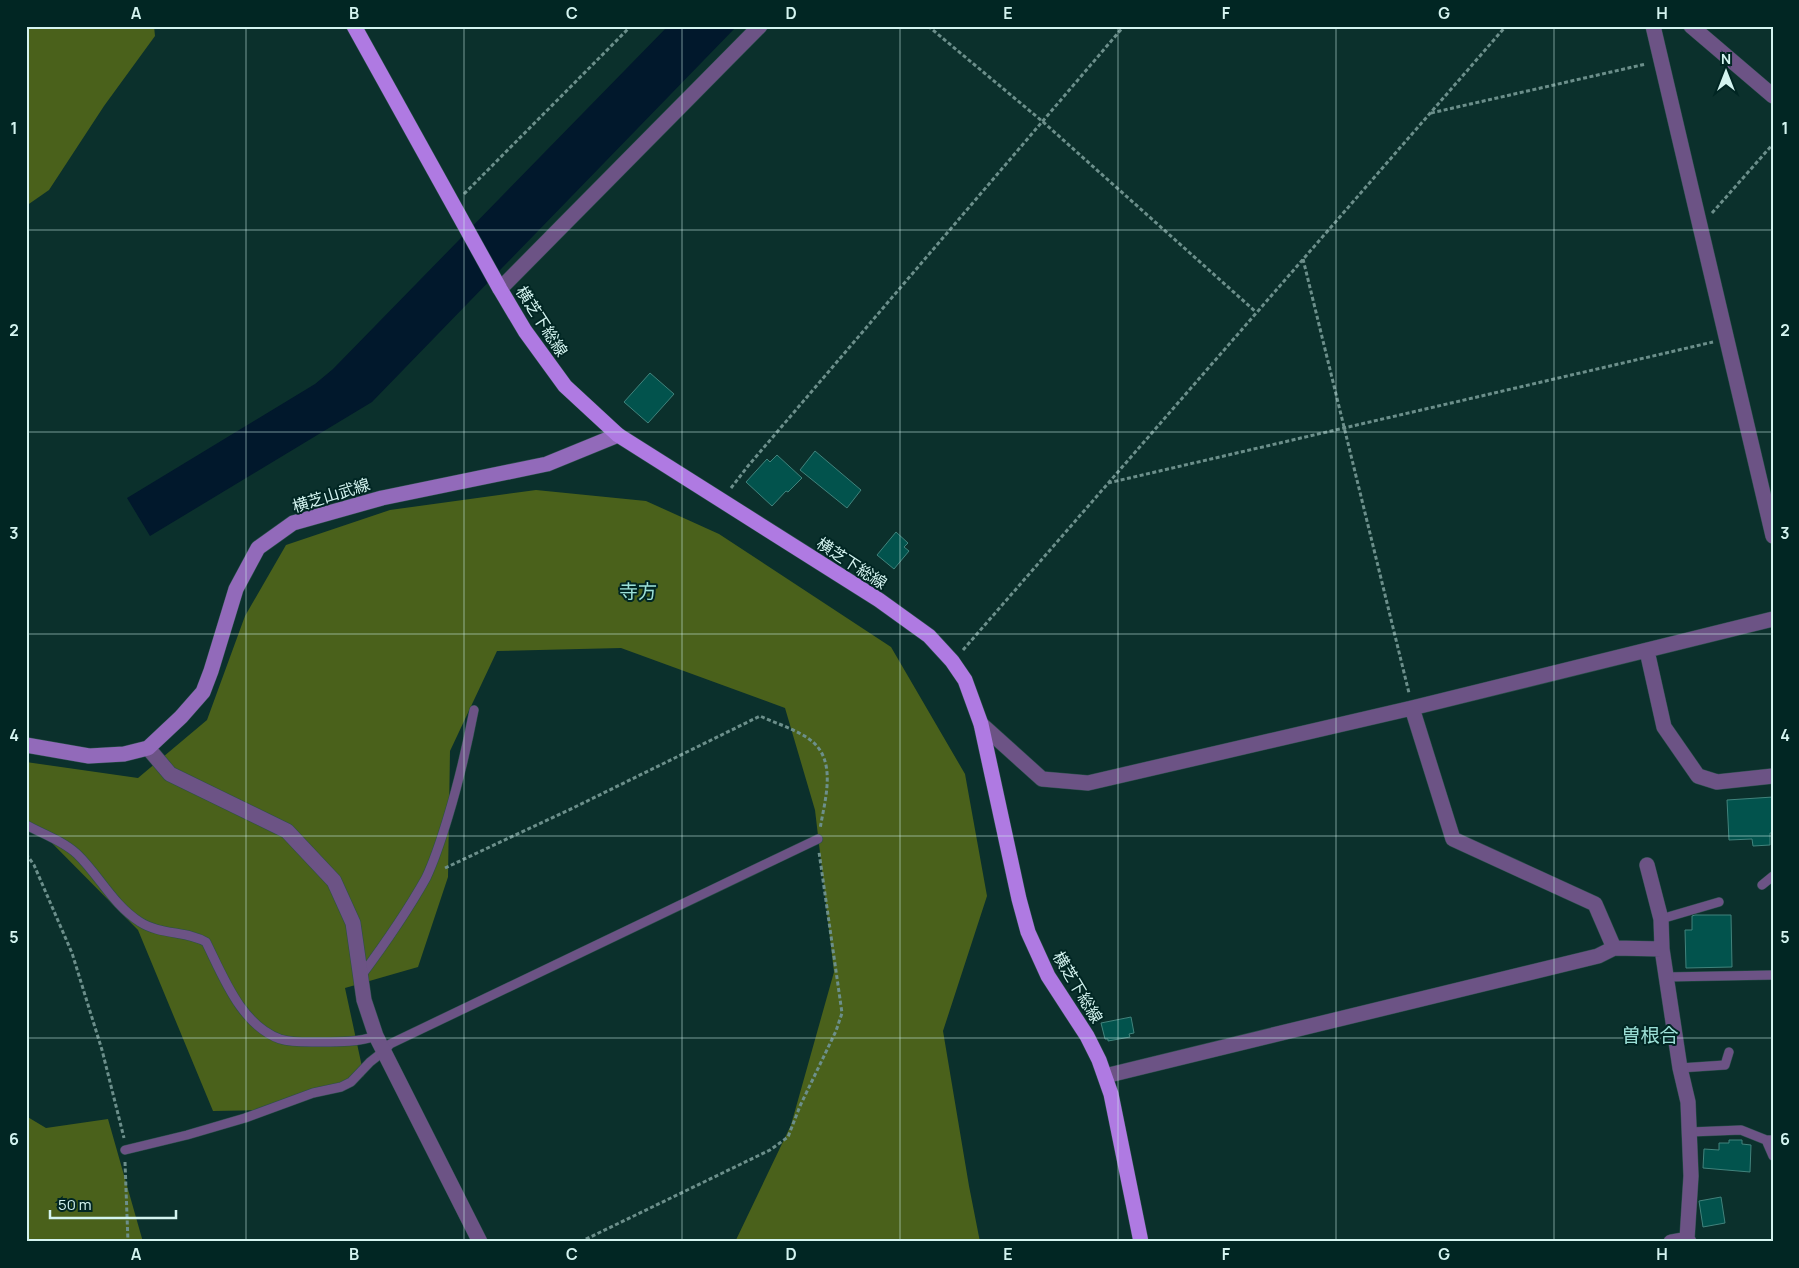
<svg xmlns="http://www.w3.org/2000/svg" width="1799" height="1268" viewBox="0 0 1799 1268" font-family="Manrope,'Noto Sans JP',sans-serif">
<rect width="100%" height="100%" fill="#0b302c"/>
<!-- forest -->
<path fill="#4a611b" d="M 26,26 L 154,26 L 155,36 L 104,106 L 49,190 L 26,206 Z
M 536,490 L 646,501 L 719,534 L 891,647 L 965,774 L 987,896 L 943,1031 L 969,1186 L 980,1242 L 735,1242 L 791,1125 L 834,972 L 815,810 L 785,708 L 621,648 L 497,651 L 450,751 L 448,877 L 418,967 L 345,988 L 364,1076 L 277,1110 L 213,1111 L 138,930 L 41,832 L 26,822 L 26,762 L 138,778 L 207,720 L 245,616 L 286,545 L 390,510 Z
M 26,1116 L 46,1128 L 108,1119 L 143,1242 L 26,1242 Z"/>
<!-- water -->
<path fill="#01182c" d="M 668,26 L 737,26 L 372,402 L 150,536 L 127,498 L 315,384 L 333,369 Z"/>
<!-- building -->
<path fill="#02534d" stroke="#41837c" d="M 650,373 L 674,394 L 648,423 L 624,402 Z
M 815,451 L 861,490 L 847,508 L 800,470 Z
M 777,455 L 802,478 L 788,492 L 786,491 L 772,506 L 746,482 L 767,459 L 770,462 Z
M 896,532 L 908,543 L 904,547 L 909,551 L 894,569 L 877,555 Z
M 1773,797 L 1773,833 L 1770,833 L 1770,845 L 1753,846 L 1752,839 L 1729,840 L 1727,800 Z
M 1695,915 L 1731,915 L 1732,967 L 1686,968 L 1685,930 L 1692,930 L 1692,916 Z
M 1131,1017 L 1134,1033 L 1129,1034 L 1130,1037 L 1108,1041 L 1108,1039 L 1105,1039 L 1101,1023 Z
M 1729,1140 L 1742,1140 L 1742,1144 L 1751,1145 L 1750,1172 L 1703,1168 L 1704,1149 L 1719,1150 L 1719,1143 L 1729,1143 Z
M 1721,1197 L 1725,1223 L 1703,1227 L 1699,1201 Z"/>
<g fill="none" stroke-linecap="round" stroke-linejoin="round">
<!-- lane casing -->
<g stroke="#2b4f4b" stroke-width="10">
<path id="lane" d="M 26,825 C 43,834 63,841 77,854 C 99,875 113,905 140,922 C 160,935 188,931 206,942 C 223,976 241,1025 280,1039 C 293,1043 309,1042 322,1042 C 341,1042 358,1042 376,1036
M 1762,885 L 1773,876
M 1661,919 L 1719,902
M 361,976 C 384,945 407,912 426,878 C 435,859 442,837 448,817 C 459,781 467,746 474,710
M 1666,977 L 1773,975
M 1680,1068 L 1725,1065 L 1729,1052
M 1690,1132 L 1741,1130 L 1766,1140 L 1773,1140
M 1766,1140 L 1773,1156
M 125,1150 L 187,1135 L 245,1118 L 313,1093 L 341,1087 L 351,1082 L 370,1062 L 384,1051 L 390,1044 L 818,839"/>
</g>
<!-- street casing -->
<g stroke="#2b4f4b" stroke-width="16">
<path id="street" d="M 1653,26 L 1773,536
M 1691,26 L 1773,96
M 500,289 L 760,26
M 1647,651 L 1664,727 L 1698,776 L 1717,782 L 1773,776
M 1412,708 L 1453,839 L 1595,904 L 1614,948 L 1662,949 L 1680,1068 L 1688,1102 L 1691,1176 L 1687,1239 L 1689,1242
M 981,724 L 1042,779 L 1088,783 L 1412,708 L 1773,619
M 148,748 L 170,774 L 287,831 L 334,881 L 353,923 L 364,1000 L 376,1036 L 480,1242
M 1647,865 L 1661,919 L 1662,949
M 1105,1076 L 1598,956 L 1614,948
M 1671,1242 L 1687,1239"/>
</g>
<!-- secondary casing -->
<g stroke="#2b4f4b" stroke-width="16">
<path id="secondary" d="M 26,745 L 89,756 L 124,754 L 148,748 L 181,717 L 203,692 L 211,671 L 236,589 L 258,548 L 293,523 L 382,498 L 547,464 L 618,435"/>
</g>
<!-- primary casing -->
<g stroke="#2b4f4b" stroke-width="16">
<path id="primary" d="M 354,26 L 500,289 L 525,331 L 565,386 L 618,435 L 879,600 L 929,636 L 952,661 L 965,680 L 981,724 L 1019,899 L 1028,932 L 1048,976 L 1087,1036 L 1099,1060 L 1111,1094 L 1141,1242"/>
</g>
<!-- path -->
<path stroke="#6c8f8b" stroke-width="3" stroke-dasharray="4 2.5" stroke-linecap="butt" d="M 928,26 L 1042,121 L 1256,312
M 1431,113 L 1646,64
M 464,194 L 631,26
M 1712,213 L 1773,144
M 1303,259 L 1409,693
M 1108,483 L 1713,342
M 731,488 L 748,466 L 1124,26
M 963,650 L 1506,26
M 26,854 L 34,865 L 72,953 L 102,1050 L 124,1138
M 445,868 L 573,808 L 760,716 C 775,723 795,729 809,739 C 838,759 825,799 820,829
M 125,1162 L 128,1242
M 580,1242 L 770,1150 L 788,1137 L 800,1106 L 836,1031 L 842,1013 L 819,852"/>
<!-- lane -->
<use href="#lane" stroke="#6c5385" stroke-width="9"/>
<!-- street -->
<use href="#street" stroke="#6c5385" stroke-width="15"/>
<!-- secondary -->
<use href="#secondary" stroke="#926aba" stroke-width="15"/>
<!-- primary -->
<use href="#primary" stroke="#af7ae2" stroke-width="15"/>
</g>
<!-- grid -->
<path fill="none" stroke="#d4f4f0" stroke-width="1" stroke-opacity="0.55" d="M 246,26 L 246,1242M 464,26 L 464,1242M 682,26 L 682,1242M 900,26 L 900,1242M 1118,26 L 1118,1242M 1336,26 L 1336,1242M 1554,26 L 1554,1242M 26,230 L 1773,230M 26,432 L 1773,432M 26,634 L 1773,634M 26,836 L 1773,836M 26,1038 L 1773,1038"/>
<g text-anchor="middle" stroke-width="4" stroke-linejoin="round" paint-order="stroke">
<!-- street labels -->
<g font-size="16" fill="#d4f4f0" stroke="#012623">
<text transform="translate(542 321) rotate(57)" y="6">横芝下総線</text>
<text transform="translate(331 495) rotate(-17)" y="6">横芝山武線</text>
<text transform="translate(852 563) rotate(33)" y="6">横芝下総線</text>
<text transform="translate(1078 987) rotate(59)" y="6">横芝下総線</text>
</g>
<!-- quarter labels -->
<g font-size="19" fill="#9ce0d7" stroke="#012623">
<text x="638" y="598">寺方</text>
<text x="1650" y="1042">曽根合</text>
</g>
</g>
<!-- border -->
<rect width="1799" height="1268" fill="none" stroke="#012623" stroke-width="55"/>
<!-- north arrow -->
<g transform="translate(1726 72)" stroke="#012623" stroke-width="4" paint-order="stroke">
<path d="M0-4L9 19L0 12L-9 19Z" fill="#d4f4f0"/>
<text y="-8" font-size="14" font-weight="bold" text-anchor="middle" fill="#d4f4f0">N</text>
</g>
<!-- scale -->
<path d="M50 1210v8h126v-8" fill="none" stroke="#d4f4f0" stroke-width="2.5"/>
<text x="58" y="1210" font-size="15" fill="#d4f4f0" stroke="#012623" stroke-width="4" paint-order="stroke">50 m</text>
<rect x="28" y="28" width="1744" height="1212" fill="none" stroke="#d4f4f0" stroke-width="2"/>
<g font-size="16" text-anchor="middle" font-weight="bold" fill="#d4f4f0">
<text x="136" y="19">A</text>
<text x="354" y="19">B</text>
<text x="572" y="19">C</text>
<text x="791" y="19">D</text>
<text x="1008" y="19">E</text>
<text x="1226" y="19">F</text>
<text x="1444" y="19">G</text>
<text x="1662" y="19">H</text>
<text x="14" y="134">1</text>
<text x="1785" y="134">1</text>
<text x="14" y="336">2</text>
<text x="1785" y="336">2</text>
<text x="14" y="539">3</text>
<text x="1785" y="539">3</text>
<text x="14" y="741">4</text>
<text x="1785" y="741">4</text>
<text x="14" y="943">5</text>
<text x="1785" y="943">5</text>
<text x="14" y="1145">6</text>
<text x="1785" y="1145">6</text>
<text x="136" y="1260">A</text>
<text x="354" y="1260">B</text>
<text x="572" y="1260">C</text>
<text x="791" y="1260">D</text>
<text x="1008" y="1260">E</text>
<text x="1226" y="1260">F</text>
<text x="1444" y="1260">G</text>
<text x="1662" y="1260">H</text>
</g>
</svg>
